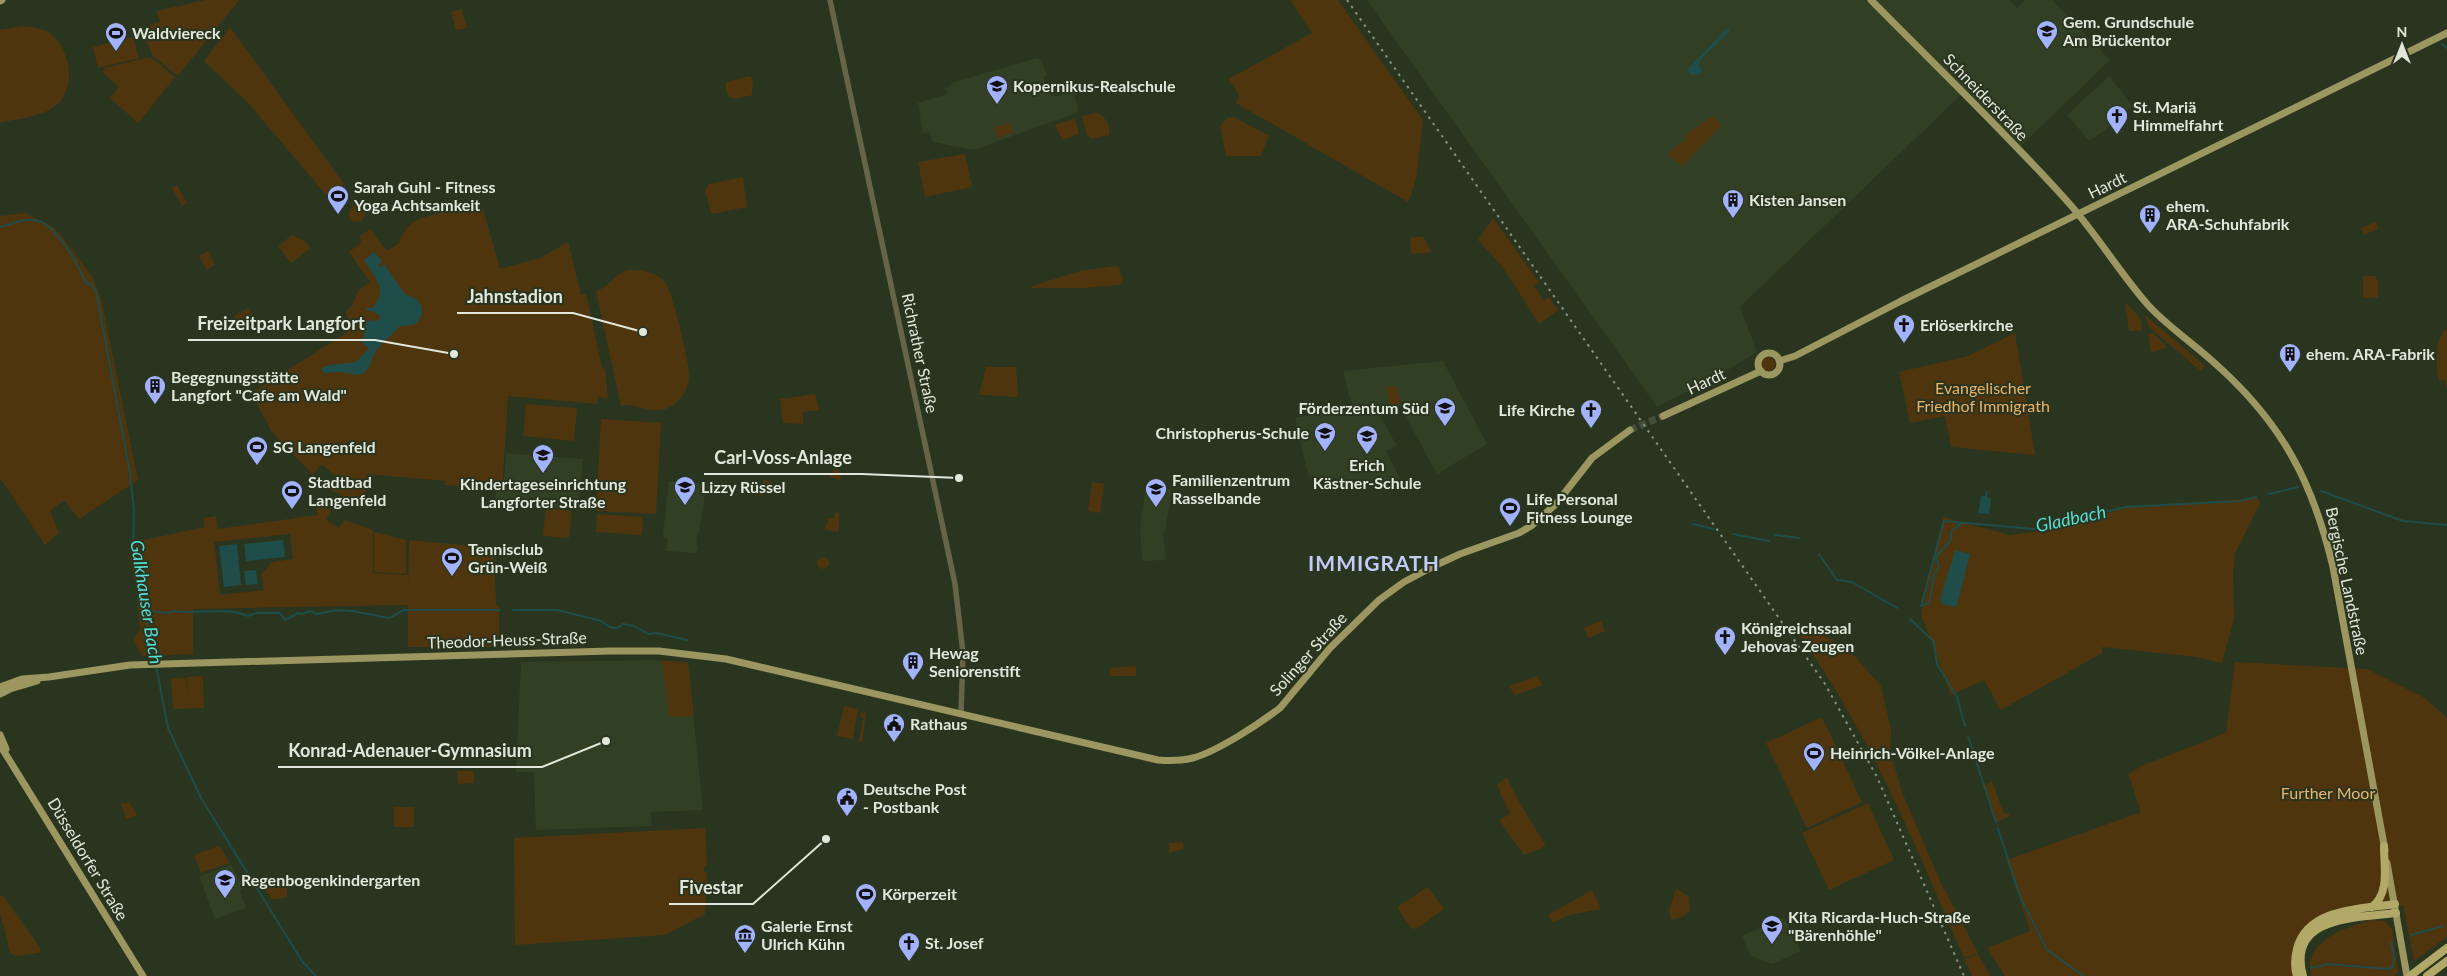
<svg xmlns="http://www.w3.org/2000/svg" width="2447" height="976" viewBox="0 0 2447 976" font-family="Lato,sans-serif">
<rect width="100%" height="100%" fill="#2a3520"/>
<!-- built -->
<path fill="#313f24" d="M 1367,0 L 2009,0 L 2017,8 L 2025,0 L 2052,0 L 2110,60 L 2021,146 L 1965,91 L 1740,307 L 1757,352 L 1711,380 L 1657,407 Z
M 1037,58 L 1041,60 L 1047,75 L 1043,77 L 1050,94 L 1056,97 L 1073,91 L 1078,110 L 1076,113 L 974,150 L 933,142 L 928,132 L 923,134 L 918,103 L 947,94 L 945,88 L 950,87 L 952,83 Z
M 2109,76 L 2133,106 L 2126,111 L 2128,114 L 2089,141 L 2067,115 Z
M 1443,361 L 1487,444 L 1437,474 L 1400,406 L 1376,408 L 1397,446 L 1386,451 L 1402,483 L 1314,477 L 1308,475 L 1295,417 L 1353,411 L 1343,371 Z
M 506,453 L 583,459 L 579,510 L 495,503 L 496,489 L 503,490 Z
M 669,481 L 707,483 L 699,532 L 696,538 L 698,549 L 695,553 L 666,551 L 668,539 L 663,536 Z
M 1146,485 L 1172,489 L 1165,532 L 1163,533 L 1166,560 L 1142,561 L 1140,527 Z
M 653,660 L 688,663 L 703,810 L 651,812 L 652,826 L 536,830 L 534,772 L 516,772 L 521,662 Z
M 231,865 L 244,888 L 240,891 L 246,908 L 215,919 L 199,876 Z
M 1784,917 L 1801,951 L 1772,964 L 1751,956 L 1742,936 Z"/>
<!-- green -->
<path fill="#4f350e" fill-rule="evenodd" d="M 205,0 L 239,0 L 178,76 L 153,56 L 141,28 L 160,22 L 157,11 Z
M 1290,0 L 1338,0 L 1423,120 L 1416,179 L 1408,202 L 1236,103 L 1239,96 L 1229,79 L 1312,33 Z
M 461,9 L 467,28 L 456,30 L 451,12 Z
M 23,26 C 30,27 40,28 46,31 C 73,46 79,95 49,110 C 35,117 16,119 0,123 L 0,30 Z
M 230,27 L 344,184 L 327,196 L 250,105 L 204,61 Z
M 133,37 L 139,58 L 98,68 L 93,47 Z
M 150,57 L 175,77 L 138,123 L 110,98 L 119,87 L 103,73 L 104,68 Z
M 750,76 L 753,79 L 752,95 L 736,99 L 729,97 L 726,92 L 726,82 Z
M 1098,113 C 1107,119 1110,124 1109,135 L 1091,139 L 1087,135 L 1082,116 Z
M 1713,116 L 1722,125 L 1682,166 L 1667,154 L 1686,139 L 1684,136 Z
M 1234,117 L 1269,136 L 1261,156 L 1226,156 L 1220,127 L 1227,118 Z
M 1075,118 L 1079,134 L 1062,140 L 1055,125 Z
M 1010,122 L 1013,132 L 998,138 L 994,128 Z
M 965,154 L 972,187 L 925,197 L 918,162 Z
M 743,177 L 747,207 L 711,214 L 705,190 L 709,184 Z
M 177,185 L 187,203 L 182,206 L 172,188 Z
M349 214a8 8 0 1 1 16 0a8 8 0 1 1-16 0Z
M 483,209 L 500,269 L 540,258 L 568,242 L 581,295 L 586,294 L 602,368 L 605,369 L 608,398 L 599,397 L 597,404 L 508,396 L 502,490 L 445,485 L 445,481 L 367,474 L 364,507 L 328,488 L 336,477 L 322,464 L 313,475 L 272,432 L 251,393 L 353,329 L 345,312 L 351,307 L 359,290 L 370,282 L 349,252 L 361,243 L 360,236 L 370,229 L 387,251 L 399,243 C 408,209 455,212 483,209 Z
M 26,213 L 53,227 L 59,233 L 92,276 L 101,298 L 138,480 L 79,519 L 64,500 L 50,511 L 59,533 L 45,545 L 0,478 L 0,216 Z
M 1493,218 L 1539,282 L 1534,286 L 1544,301 L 1549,297 L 1558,310 L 1539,324 L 1502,266 L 1478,240 Z
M 2376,222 L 2378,229 L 2364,235 L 2361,228 Z
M 292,235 L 305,241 L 311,248 L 291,263 L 278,246 Z
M 1423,236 L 1432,252 L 1411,254 L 1410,238 Z
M 208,251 L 215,265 L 207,270 L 199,256 Z
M 1116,266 L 1120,268 L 1121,277 L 1123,277 L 1122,283 L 1119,285 L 1082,288 L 1031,288 L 1032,286 L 1080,271 Z
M 627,270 C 642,270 654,271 665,282 C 672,290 689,361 689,374 C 690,388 680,403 668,408 C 651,416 636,402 621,406 L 596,291 C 609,287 614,275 627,270 Z
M 2363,276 L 2376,276 L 2376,280 L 2378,280 L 2378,298 L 2363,298 Z
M 2125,304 L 2127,304 L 2140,318 L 2142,330 L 2129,331 Z
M 248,308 L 254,318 L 239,326 L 234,316 Z
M 2145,315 L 2205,366 L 2201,371 L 2149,327 Z
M 2445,330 L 2447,330 L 2447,388 L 2445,380 L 2439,381 C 2436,367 2434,340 2445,330 Z
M 2015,333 L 2035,455 L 1951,447 L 1945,416 L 1910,423 L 1899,372 L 1968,356 Z
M 2153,333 L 2167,347 L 2151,353 L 2148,334 Z
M1761 364a7 7 0 1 1 14 0a7 7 0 1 1-14 0Z
M 986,367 L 1016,367 L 1018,397 L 979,395 Z
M 1396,385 L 1401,403 L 1390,406 L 1386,388 Z
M 815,394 L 819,410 L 803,412 L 803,424 L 783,423 L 780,399 Z
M 526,404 L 577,408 L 574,441 L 523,436 Z
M 601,419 L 661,423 L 656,514 L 596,511 Z
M 837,463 L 841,478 L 839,480 L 830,477 Z
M 765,480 L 773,483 L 769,491 L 761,497 L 759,496 L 758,491 L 763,481 Z
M 1092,482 L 1104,484 L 1100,513 L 1088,511 Z
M 2258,498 L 2260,503 L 2235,554 L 2233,574 L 2234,619 L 2222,663 L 2196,657 L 2102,647 L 2102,653 L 2001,710 L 1984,680 L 1951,695 L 1921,614 L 1943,517 L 2009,535 L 2059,529 L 2126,507 Z
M 316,501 L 331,511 L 326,520 L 339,528 L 345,520 L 373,530 L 373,573 L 408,575 L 408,593 L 409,540 L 494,548 L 496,605 L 499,606 L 499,642 L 494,647 L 408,647 L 408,605 L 193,609 L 193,654 L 142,656 L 133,640 L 140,629 L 136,588 L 130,559 L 131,540 L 144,540 L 204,527 L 204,518 L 216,516 L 218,529 L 317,515 ZM 290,534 L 293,559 L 272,562 L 261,575 L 264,590 L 220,595 L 214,542 Z
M 546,508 L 572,511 L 569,538 L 543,536 Z
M 836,512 L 839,513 L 839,532 L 824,530 L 829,518 L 833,519 Z
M 597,514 L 643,517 L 642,535 L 596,532 Z
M 374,532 L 406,540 L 406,574 L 374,572 Z
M817 563a6 6 0 1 1 12 0a6 6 0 1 1-12 0Z
M 1601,621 L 1605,631 L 1588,638 L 1584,628 Z
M 1809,629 L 1830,638 L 1852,653 L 1881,686 L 1891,730 L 1890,751 L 1902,792 L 1940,881 L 1978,953 L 1964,958 C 1916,846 1870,734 1799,634 Z
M 662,660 L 688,663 L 694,716 L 669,717 Z
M 2235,662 L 2367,669 L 2425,698 L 2447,718 L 2447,937 L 2414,961 L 2403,905 L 2369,905 L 2316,920 L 2294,976 L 2005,976 L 1987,948 L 2030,931 L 2007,860 L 2141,812 L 2128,774 L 2146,764 L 2226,733 Z
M 1136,666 L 1136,676 L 1110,676 L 1110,668 Z
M 203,676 L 204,708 L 173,709 L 171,678 L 186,678 L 188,697 L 187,677 Z
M 1537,676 L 1543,685 L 1515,695 L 1509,686 Z
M 844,706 L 858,709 L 853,739 L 837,736 Z
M 861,712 L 866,713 L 862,742 L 859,741 L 863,718 L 860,717 Z
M 1822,717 L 1862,802 L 1807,828 L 1766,743 Z
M 457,771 L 474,771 L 474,783 L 458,784 Z
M 1507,777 L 1519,802 L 1546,846 L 1524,855 L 1499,820 L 1510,814 L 1497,785 Z
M 1992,782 L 2004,814 L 2008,812 L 2010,816 L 1997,822 L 1985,785 Z
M 129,802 L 137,815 L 126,819 L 121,804 Z
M 1868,803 L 1894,860 L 1829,890 L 1802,833 Z
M 394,807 L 414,807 L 414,827 L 394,827 Z
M 705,828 L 707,864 L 704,867 L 704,872 L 707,873 L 705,914 L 665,935 L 515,945 L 514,838 Z
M 1183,842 L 1184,849 L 1169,853 L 1169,843 Z
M 219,846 L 230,863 L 201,873 L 194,855 Z
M 264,880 L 287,880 L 287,898 L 271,899 L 264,887 Z
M 1428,887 L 1444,909 L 1416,929 L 1411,928 L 1397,907 Z
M 1676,888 L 1689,897 L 1690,909 C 1689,915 1677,920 1671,919 L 1669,911 Z
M 1592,890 L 1601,909 L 1569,915 L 1553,923 L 1548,915 Z
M 0,896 L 3,896 L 41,949 L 39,953 L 17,956 L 10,953 L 0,912 Z
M 2371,920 L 2385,921 L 2392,929 L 2398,972 L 2393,976 L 2311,976 C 2302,941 2345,928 2371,920 Z
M 1978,954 L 1990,976 L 1972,976 L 1964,959 Z"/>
<!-- water -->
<path fill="#1e4d4a" d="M 1729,28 L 1729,32 L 1700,60 L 1699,66 L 1702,68 L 1700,75 L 1690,75 L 1688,69 L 1726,29 Z
M 374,252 L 382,261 L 378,265 L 381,267 L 384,264 L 405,294 L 418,300 C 425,309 423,318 414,325 L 400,326 L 376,350 L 369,367 L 364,373 L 358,375 L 340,372 L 324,373 L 321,368 L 330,365 L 356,362 L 369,348 L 362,343 L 367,320 L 377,321 L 381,317 L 374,312 L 366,310 L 366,308 L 372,308 C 390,289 373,276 364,260 Z
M 1986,491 L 1988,491 L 1987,497 L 1991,499 L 1989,514 L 1978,513 L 1981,496 L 1985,496 Z
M 283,540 L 285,557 L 246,561 L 244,544 Z
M 237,544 L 241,585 L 224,587 L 219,546 Z
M 1955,550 L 1970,554 L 1957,605 L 1954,607 L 1942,604 L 1940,600 Z
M 256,570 L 258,584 L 246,585 L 244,571 Z"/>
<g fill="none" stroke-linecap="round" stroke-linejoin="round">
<!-- stream -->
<path stroke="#1e4d4a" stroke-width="2" d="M 2442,44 L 2447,48
M 0,227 C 12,224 25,217 38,221 C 57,226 79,266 86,283 L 91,284 L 96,291 L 130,473 L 134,510 L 133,553 L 155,662
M 2321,491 L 2403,521 L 2447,525
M 2269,494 L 2298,487
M 1693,524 L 1713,529
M 1733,534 L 1769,541
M 1775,535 L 1799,538
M 1819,554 L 1837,580 L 1852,582 L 1897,608
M 1921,606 L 1944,521 L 2034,529 L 2126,507 L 2240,501 L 2256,497
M 1921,606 L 1929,603 L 1934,576 L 1939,566 L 1936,557 L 1951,540 L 1951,531 L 1961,524
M 143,610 L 168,613 L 174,611 C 197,615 227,606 248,616 L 256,613 L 280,613 L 285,620 L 298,613 L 303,614 L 310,611 L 317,614 L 336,610 L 352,611 L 389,618 L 404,610 L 500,610
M 513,610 L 557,610 L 601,621 L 610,627 L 617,628 L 623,624 L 634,626 L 648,634 L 656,633 L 687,640
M 1910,619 L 1934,642 L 1937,664 L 1957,697 L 1965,726
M 156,666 L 168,728 L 201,798 L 302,961 L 316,976
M 1968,736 L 1996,822
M 1998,829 L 2020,896 L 2047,950 L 2084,976
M 2411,935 L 2443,926
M 2311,968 L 2328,964 L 2388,969 L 2393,967 L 2394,957 L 2391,943"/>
<!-- major-tunnel -->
<path stroke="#45503c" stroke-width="7" stroke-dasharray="7 3.5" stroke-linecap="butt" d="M 1630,430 L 1663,416"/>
<!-- minor -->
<path stroke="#67644a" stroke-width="5.5" d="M 830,0 L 955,584 L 963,653 L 961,713"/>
<!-- major -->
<path stroke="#9c9660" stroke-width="7" d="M 1871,0 C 1937,67 2004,131 2067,201 C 2096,233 2119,272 2148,305 C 2169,328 2196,345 2219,367 C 2283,425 2313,483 2333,567 L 2385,850
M 0,1 L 2,0
M1758 364a11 11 0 1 1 22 0a11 11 0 1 1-22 0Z
M 1779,361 L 1795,356 L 1901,301 L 2447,33
M 1663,416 L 1761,371
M 0,687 L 22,679 L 49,677 L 130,665 L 610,651 L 659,651 L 726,659 L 1158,760 C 1170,761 1182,761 1193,758 C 1218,751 1259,724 1280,708 L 1330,648 L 1379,600 L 1404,582 L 1434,566 L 1460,554 L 1519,533 L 1531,526 L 1556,504 L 1592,458 L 1630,430
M 0,694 L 10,689 L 37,681
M 0,735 L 6,749
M 0,745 L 143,976
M 2387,863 L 2407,976"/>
<!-- highway -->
<path stroke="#b2a968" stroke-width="8" d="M 2372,907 C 2390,893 2384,867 2384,846
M 2297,976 C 2294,967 2295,957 2297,949 C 2307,908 2362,909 2395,904
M 2303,976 C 2286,915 2359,918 2396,913
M 2410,976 L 2447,948
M 2427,976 L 2447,961"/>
<!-- rail -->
<path stroke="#8a9382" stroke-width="2" stroke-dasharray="2.5 5" stroke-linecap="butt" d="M 1347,0 L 1825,684 L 1877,777 L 1964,976"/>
</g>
<!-- icons -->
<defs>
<g id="school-pin" transform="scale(1.125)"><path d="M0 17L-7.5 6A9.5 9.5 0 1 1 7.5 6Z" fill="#a3b2fd" stroke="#2a3520"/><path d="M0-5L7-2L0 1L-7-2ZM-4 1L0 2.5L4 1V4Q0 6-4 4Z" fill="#111"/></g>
<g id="stadium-pin" transform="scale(1.125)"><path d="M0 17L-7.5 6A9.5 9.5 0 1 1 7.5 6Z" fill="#a3b2fd" stroke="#2a3520"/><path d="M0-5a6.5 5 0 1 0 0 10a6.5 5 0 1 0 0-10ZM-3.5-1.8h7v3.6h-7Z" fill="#111"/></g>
<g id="church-pin" transform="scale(1.125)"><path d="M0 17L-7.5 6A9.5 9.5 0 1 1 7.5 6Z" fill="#a3b2fd" stroke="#2a3520"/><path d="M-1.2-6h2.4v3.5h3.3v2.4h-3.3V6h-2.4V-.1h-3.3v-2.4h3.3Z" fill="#111"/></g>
<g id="building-pin" transform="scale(1.125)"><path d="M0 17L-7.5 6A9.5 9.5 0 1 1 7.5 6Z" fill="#a3b2fd" stroke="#2a3520"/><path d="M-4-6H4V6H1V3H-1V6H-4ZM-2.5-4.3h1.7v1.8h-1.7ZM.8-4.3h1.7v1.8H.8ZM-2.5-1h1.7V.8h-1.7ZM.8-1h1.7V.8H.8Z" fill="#111"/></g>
<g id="civic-pin" transform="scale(1.125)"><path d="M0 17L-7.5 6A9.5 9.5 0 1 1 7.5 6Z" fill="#a3b2fd" stroke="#2a3520"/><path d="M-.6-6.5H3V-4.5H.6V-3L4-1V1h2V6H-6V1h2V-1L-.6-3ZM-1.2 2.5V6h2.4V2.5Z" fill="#111"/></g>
<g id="museum-pin" transform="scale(1.125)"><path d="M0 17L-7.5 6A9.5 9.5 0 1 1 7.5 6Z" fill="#a3b2fd" stroke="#2a3520"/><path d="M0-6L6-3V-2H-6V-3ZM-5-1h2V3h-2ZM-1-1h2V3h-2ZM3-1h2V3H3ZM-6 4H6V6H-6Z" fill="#111"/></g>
</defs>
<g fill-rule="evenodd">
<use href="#school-pin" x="2047" y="31"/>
<use href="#stadium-pin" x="116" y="33"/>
<use href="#school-pin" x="997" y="86"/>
<use href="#church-pin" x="2117" y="116"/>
<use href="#stadium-pin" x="338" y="196"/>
<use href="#building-pin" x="1733" y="200"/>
<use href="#building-pin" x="2150" y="215"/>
<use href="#church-pin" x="1904" y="325"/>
<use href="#building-pin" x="2290" y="354"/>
<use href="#building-pin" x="155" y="386"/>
<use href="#school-pin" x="1445" y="408"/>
<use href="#church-pin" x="1591" y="410"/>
<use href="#school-pin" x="1325" y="433"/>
<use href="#school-pin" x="1367" y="436"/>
<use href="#stadium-pin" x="257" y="447"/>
<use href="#school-pin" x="543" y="455"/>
<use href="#school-pin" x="685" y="487"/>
<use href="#school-pin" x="1156" y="489"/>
<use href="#stadium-pin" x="292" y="491"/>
<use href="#stadium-pin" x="1510" y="508"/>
<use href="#stadium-pin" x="452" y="558"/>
<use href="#church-pin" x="1725" y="637"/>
<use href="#building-pin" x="913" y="662"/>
<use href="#civic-pin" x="894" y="724"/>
<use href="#stadium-pin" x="1814" y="753"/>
<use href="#civic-pin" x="847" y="798"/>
<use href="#school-pin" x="225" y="880"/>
<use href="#stadium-pin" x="866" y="894"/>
<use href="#school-pin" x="1772" y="926"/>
<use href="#museum-pin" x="745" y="935"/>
<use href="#church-pin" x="909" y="943"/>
</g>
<g text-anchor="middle" stroke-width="4" stroke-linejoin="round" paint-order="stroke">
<!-- poi labels -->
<g font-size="16" font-weight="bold" fill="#e1e8db" stroke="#2a3520" text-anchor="start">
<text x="2063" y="28">Gem. Grundschule<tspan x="2063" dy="18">Am Brückentor</tspan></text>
<text x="132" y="39">Waldviereck</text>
<text x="1013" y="92">Kopernikus-Realschule</text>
<text x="2133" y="113">St. Mariä<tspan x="2133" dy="18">Himmelfahrt</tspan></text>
<text x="354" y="193">Sarah Guhl - Fitness<tspan x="354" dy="18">Yoga Achtsamkeit</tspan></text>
<text x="1749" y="206">Kisten Jansen</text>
<text x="2166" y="212">ehem.<tspan x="2166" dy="18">ARA-Schuhfabrik</tspan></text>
<text x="1920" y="331">Erlöserkirche</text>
<text x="2306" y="360">ehem. ARA-Fabrik</text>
<text x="171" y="383">Begegnungsstätte<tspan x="171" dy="18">Langfort "Cafe am Wald"</tspan></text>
<text x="1429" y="414" text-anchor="end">Förderzentum Süd</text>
<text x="1575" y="416" text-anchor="end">Life Kirche</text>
<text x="1309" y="439" text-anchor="end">Christopherus-Schule</text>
<text x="273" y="453">SG Langenfeld</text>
<text x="1367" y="471" text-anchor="middle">Erich<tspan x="1367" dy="18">Kästner-Schule</tspan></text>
<text x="1172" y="486">Familienzentrum<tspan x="1172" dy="18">Rasselbande</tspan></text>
<text x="308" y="488">Stadtbad<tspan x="308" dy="18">Langenfeld</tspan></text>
<text x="543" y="490" text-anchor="middle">Kindertageseinrichtung<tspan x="543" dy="18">Langforter Straße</tspan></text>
<text x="701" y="493">Lizzy Rüssel</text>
<text x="1526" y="505">Life Personal<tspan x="1526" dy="18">Fitness Lounge</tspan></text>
<text x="468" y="555">Tennisclub<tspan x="468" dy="18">Grün-Weiß</tspan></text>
<text x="1741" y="634">Königreichssaal<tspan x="1741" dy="18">Jehovas Zeugen</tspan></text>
<text x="929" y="659">Hewag<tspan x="929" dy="18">Seniorenstift</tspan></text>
<text x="910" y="730">Rathaus</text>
<text x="1830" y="759">Heinrich-Völkel-Anlage</text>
<text x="863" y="795">Deutsche Post<tspan x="863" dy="18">- Postbank</tspan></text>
<text x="241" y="886">Regenbogenkindergarten</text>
<text x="882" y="900">Körperzeit</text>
<text x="1788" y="923">Kita Ricarda-Huch-Straße<tspan x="1788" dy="18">"Bärenhöhle"</tspan></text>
<text x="761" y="932">Galerie Ernst<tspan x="761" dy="18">Ulrich Kühn</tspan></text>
<text x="925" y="949">St. Josef</text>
</g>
<!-- street labels -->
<g font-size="16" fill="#e1e8db" stroke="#2a3520">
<text transform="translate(1986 97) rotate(46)" y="6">Schneiderstraße</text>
<text transform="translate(2107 185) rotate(-26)" y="6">Hardt</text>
<text transform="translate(920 353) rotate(78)" y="6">Richrather Straße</text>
<text transform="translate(1706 381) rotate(-25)" y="6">Hardt</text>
<text transform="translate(2347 581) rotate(78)" y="6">Bergische Landstraße</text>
<text transform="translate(507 640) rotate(-2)" y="6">Theodor-Heuss-Straße</text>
<text transform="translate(1308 654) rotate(-48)" y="6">Solinger Straße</text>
<text transform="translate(88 859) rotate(59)" y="6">Düsseldorfer Straße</text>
</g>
<!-- park labels -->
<g font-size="16" fill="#edb366" stroke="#2a3520">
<text x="1983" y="394">Evangelischer<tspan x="1983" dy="18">Friedhof Immigrath</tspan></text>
<text x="2328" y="799">Further Moor</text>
</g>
<!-- water labels -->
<g font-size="18" font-style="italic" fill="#57dcd2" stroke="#2a3520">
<text transform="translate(2071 519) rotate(-12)" y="6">Gladbach</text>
<text transform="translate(146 602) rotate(81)" y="6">Galkhauser Bach</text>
</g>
<!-- district labels -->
<g font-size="21" font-weight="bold" letter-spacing="1" fill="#c1cbf5" stroke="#2a3520">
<text x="1374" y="571">IMMIGRATH</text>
</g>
</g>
<!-- callouts -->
<path fill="none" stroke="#e1e8db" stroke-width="2" d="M643 332L573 313H457M454 354L375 340H188M959 478L862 474H704M606 741L542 767H278M826 839L753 904H669"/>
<g fill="#e1e8db" stroke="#2a3520" stroke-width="2">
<circle cx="643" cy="332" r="5"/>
<circle cx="454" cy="354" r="5"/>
<circle cx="959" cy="478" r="5"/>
<circle cx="606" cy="741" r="5"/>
<circle cx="826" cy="839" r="5"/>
</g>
<g font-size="18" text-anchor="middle" font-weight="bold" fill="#e1e8db" stroke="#2a3520" stroke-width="4" stroke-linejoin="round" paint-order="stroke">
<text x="515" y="303">Jahnstadion</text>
<text x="281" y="330">Freizeitpark Langfort</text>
<text x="783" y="464">Carl-Voss-Anlage</text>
<text x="410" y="757">Konrad-Adenauer-Gymnasium</text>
<text x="711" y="894">Fivestar</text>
</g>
<!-- north arrow -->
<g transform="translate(2402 45)" stroke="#2a3520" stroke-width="4" paint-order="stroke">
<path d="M0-4L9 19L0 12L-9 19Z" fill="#e1e8db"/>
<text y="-8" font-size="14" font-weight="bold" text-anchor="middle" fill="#e1e8db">N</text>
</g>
</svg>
